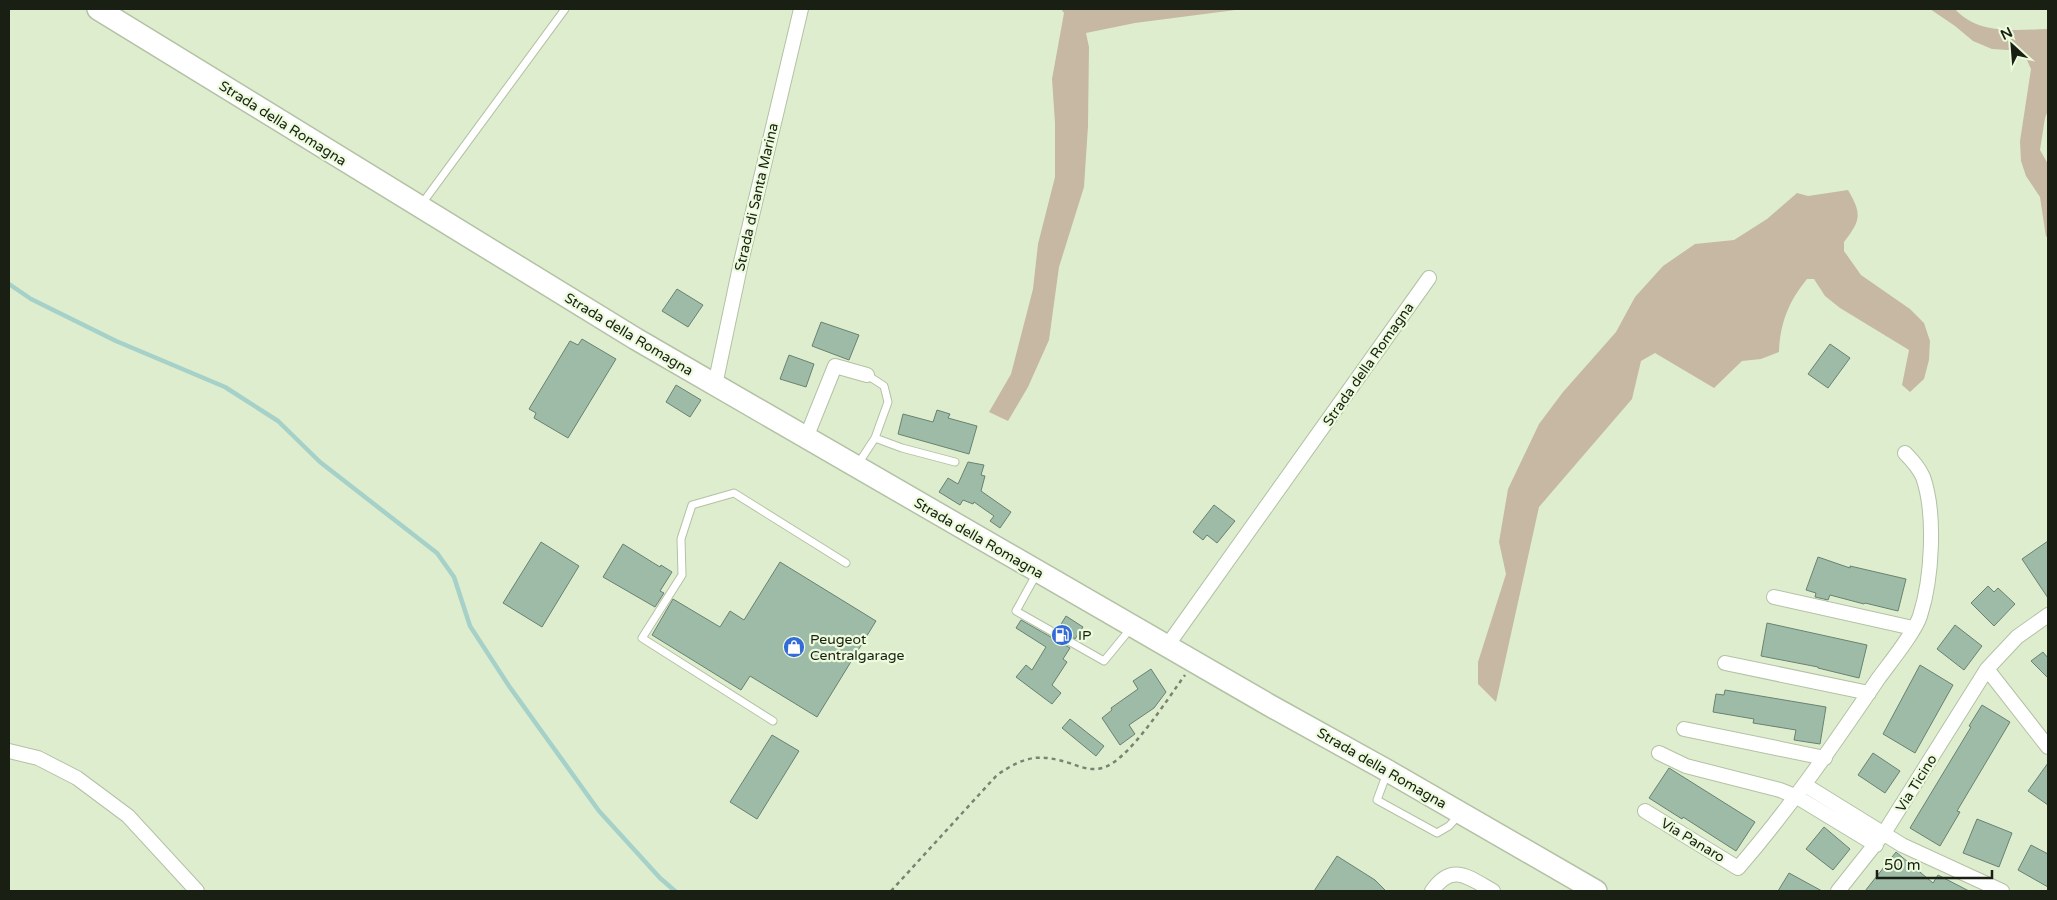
<svg xmlns="http://www.w3.org/2000/svg" width="2057" height="900" viewBox="0 0 2057 900" font-family="'Varela Round',sans-serif">
<rect width="100%" height="100%" fill="#dfedcf"/>
<!-- green -->
<path fill="#c7b8a4" d="M 1061,9 L 1243,9 L 1135,23 L 1086,33 L 1089,47 L 1088,126 L 1084,187 L 1059,267 L 1049,340 L 1028,387 L 1008,421 L 989,412 L 1011,374 L 1033,289 L 1038,244 L 1055,177 L 1055,123 L 1052,79 L 1064,13 Z
M 1930,9 L 1955,9 C 1978,35 2016,30 2048,29 L 2048,110 L 2045,118 L 2040,150 L 2048,164 L 2048,235 L 2046,237 L 2040,197 L 2026,176 L 2021,161 L 2020,141 L 2031,69 L 2023,51 L 1992,49 L 1973,41 L 1955,26 Z
M 1848,190 C 1862,214 1861,220 1844,242 L 1844,251 L 1861,275 L 1910,309 L 1924,323 L 1930,341 L 1929,360 L 1924,379 L 1910,392 L 1902,385 L 1909,350 L 1840,308 L 1825,296 L 1814,279 L 1807,279 C 1789,301 1780,323 1779,352 L 1761,359 L 1742,361 L 1714,388 L 1655,353 L 1641,361 L 1632,399 L 1539,507 L 1496,702 L 1478,684 L 1478,662 L 1506,574 L 1499,542 L 1508,489 L 1539,424 L 1563,392 L 1616,332 L 1635,297 L 1663,266 L 1695,244 L 1734,240 L 1767,219 L 1797,193 L 1808,196 Z"/>
<g fill="none" stroke-linecap="round" stroke-linejoin="round">
<!-- stream -->
<path stroke="#a5d1c8" stroke-width="4.5" d="M 9,284 L 31,299 L 116,341 L 225,387 L 278,421 L 320,462 L 437,553 L 454,577 L 470,626 L 509,686 L 599,811 L 660,878 L 675,891"/>
</g>
<!-- building -->
<path fill="#9ebba7" stroke="#678370" d="M 677,289 L 703,305 L 688,327 L 662,311 Z
M 821,322 L 859,335 L 849,360 L 812,346 Z
M 582,339 L 616,359 L 568,438 L 534,418 L 536,413 L 529,409 L 570,341 L 578,345 Z
M 1830,344 L 1850,358 L 1828,388 L 1808,374 Z
M 789,355 L 814,364 L 806,387 L 780,379 Z
M 676,385 L 701,400 L 690,417 L 666,402 Z
M 937,410 L 950,414 L 948,418 L 977,426 L 969,454 L 898,434 L 903,414 L 933,422 Z
M 968,462 L 984,465 L 981,475 L 985,476 L 981,491 L 1011,512 L 1000,528 L 990,521 L 994,516 L 974,502 L 973,504 L 963,500 L 960,505 L 939,492 L 948,478 L 958,484 Z
M 1214,505 L 1235,521 L 1217,543 L 1207,535 L 1203,540 L 1193,532 Z
M 2048,541 L 2048,598 L 2022,559 Z
M 541,542 L 579,566 L 542,627 L 503,603 Z
M 623,544 L 660,567 L 661,565 L 672,572 L 660,591 L 664,593 L 655,607 L 603,577 Z
M 1818,557 L 1850,568 L 1850,566 L 1906,579 L 1898,611 L 1865,603 L 1864,604 L 1830,595 L 1828,600 L 1815,597 L 1816,593 L 1806,590 Z
M 780,562 L 876,621 L 817,717 L 750,676 L 741,690 L 652,635 L 673,599 L 720,627 L 730,611 L 744,620 Z
M 1988,586 L 1994,592 L 1998,588 L 2015,604 L 1994,626 L 1971,603 Z
M 1066,616 L 1083,627 L 1075,639 L 1058,629 Z
M 1021,620 L 1070,648 L 1063,659 L 1067,662 L 1052,685 L 1061,693 L 1052,704 L 1016,677 L 1026,665 L 1032,670 L 1046,647 L 1016,628 Z
M 1767,623 L 1867,645 L 1859,678 L 1818,668 L 1818,667 L 1761,656 Z
M 1955,625 L 1982,646 L 1964,670 L 1937,649 Z
M 2043,652 L 2048,658 L 2048,678 L 2031,661 Z
M 1920,665 L 1953,685 L 1915,753 L 1883,734 Z
M 1151,669 L 1166,692 L 1154,708 L 1129,725 L 1135,734 L 1120,745 L 1102,718 L 1112,710 L 1111,708 L 1138,689 L 1133,681 Z
M 1725,690 L 1826,707 L 1820,744 L 1794,740 L 1796,730 L 1753,723 L 1754,719 L 1713,712 L 1716,694 L 1724,695 Z
M 1982,705 L 2010,722 L 1957,811 L 1960,812 L 1940,846 L 1910,828 L 1971,727 L 1969,726 Z
M 1070,719 L 1104,746 L 1096,756 L 1062,728 Z
M 772,735 L 799,751 L 757,819 L 730,802 Z
M 1873,753 L 1900,771 L 1885,793 L 1858,775 Z
M 2048,763 L 2048,805 L 2028,791 Z
M 1669,768 L 1755,822 L 1736,851 L 1683,817 L 1682,819 L 1649,798 Z
M 1977,819 L 2012,833 L 1999,867 L 1963,853 Z
M 1824,827 L 1850,849 L 1833,870 L 1806,849 Z
M 2031,845 L 2048,854 L 2048,887 L 2018,870 Z
M 1896,852 L 1933,883 L 1938,875 L 1969,891 L 1865,891 Z
M 1337,856 L 1375,880 L 1386,891 L 1314,891 Z
M 1789,873 L 1822,891 L 1778,891 Z"/>
<g fill="none" stroke-linecap="round" stroke-linejoin="round">
<!-- service casing -->
<g stroke="#b3c1a4" stroke-width="9">
<path id="service" d="M 421,205 L 565,9
M 875,438 L 902,448 L 955,462
M 858,464 L 875,438 L 888,402 L 884,386 L 867,375
M 1037,573 L 1016,611 L 1104,661 L 1131,628
M 773,721 L 642,638 L 682,575 L 681,539 L 692,505 L 734,493 L 846,563
M 1387,773 L 1377,800 L 1437,833 L 1449,826 L 1460,814"/>
</g>
<!-- minor casing -->
<g stroke="#b3c1a4" stroke-width="16">
<path id="minor" d="M 715,385 L 741,262 L 801,9
M 806,438 L 835,366 L 867,375
M 1774,597 L 1913,628
M 1167,646 L 1429,278
M 1725,663 L 1869,693
M 1987,669 L 2048,747
M 1684,729 L 1825,758
M 9,751 L 38,758 L 77,778 L 128,816 L 197,891
M 1659,753 L 1686,766 L 1780,790 L 1797,797 L 1876,845
M 1805,785 L 1902,845 L 2002,891
M 1645,811 L 1738,868 C 1790,808 1834,744 1878,679 C 1889,664 1915,632 1920,616 C 1932,579 1936,514 1923,477 C 1919,468 1912,460 1905,453
M 1432,891 C 1452,862 1468,877 1493,891
M 1838,891 L 1884,833 L 1987,669 L 2017,637 L 2048,615"/>
</g>
<!-- primary casing -->
<g stroke="#b3c1a4" stroke-width="24">
<path id="primary" d="M 98,9 L 636,339 L 1269,705 L 1388,771 L 1596,891"/>
</g>
<!-- path -->
<path stroke="#7a836f" stroke-width="2.5" stroke-dasharray="4 4" stroke-linecap="butt" d="M 891,891 L 997,775 C 1025,756 1039,753 1072,764 C 1081,767 1091,771 1102,768 C 1128,762 1168,698 1185,675"/>
<!-- service -->
<use href="#service" stroke="#fff" stroke-width="7"/>
<!-- minor -->
<use href="#minor" stroke="#fff" stroke-width="14"/>
<!-- primary -->
<use href="#primary" stroke="#fff" stroke-width="21"/>
</g>
<!-- icons -->
<defs>
<g id="fuel-disc" transform="scale(1.125)"><circle r="9.5" fill="#336bd9" stroke="#ecfbdc"/><path d="M-5.5-6h7V0h2V4h1.3V-2.5L3-4.5l.8-.8L6-3V5H2.5V1h-1V6h-7ZM-4.2-4.7v3.2H.2V-4.7Z" fill="#fff"/></g>
<g id="shop-disc" transform="scale(1.125)"><circle r="9.5" fill="#336bd9" stroke="#ecfbdc"/><path d="M-5-2.5h2.3a2.7 3.5 0 0 1 5.4 0H5L5.5 6h-11ZM-1.5-2.5h3a1.5 2.3 0 0 0-3 0Z" fill="#fff"/></g>
</defs>
<g fill-rule="evenodd">
<use href="#fuel-disc" x="1062" y="635"/>
<use href="#shop-disc" x="794" y="647"/>
</g>
<g text-anchor="middle" stroke-width="4.5" stroke-linejoin="round" paint-order="stroke">
<!-- street labels -->
<g font-size="14" fill="#1a1f14" stroke="#ecfbdc">
<text transform="translate(283 123) rotate(32)" y="5">Strada della Romagna</text>
<text transform="translate(756 197) rotate(-77)" y="5">Strada di Santa Marina</text>
<text transform="translate(629 334) rotate(31)" y="5">Strada della Romagna</text>
<text transform="translate(1368 364) rotate(-55)" y="5">Strada della Romagna</text>
<text transform="translate(979 538) rotate(30)" y="5">Strada della Romagna</text>
<text transform="translate(1382 768) rotate(30)" y="5">Strada della Romagna</text>
<text transform="translate(1916 783) rotate(-58)" y="5">Via Ticino</text>
<text transform="translate(1693 840) rotate(31)" y="5">Via Panaro</text>
</g>
<!-- poi labels -->
<g font-size="14" fill="#1a1f14" stroke="#ecfbdc" text-anchor="start">
<text x="1078" y="640">IP</text>
<text x="810" y="644">Peugeot<tspan x="810" dy="16">Centralgarage</tspan></text>
</g>
</g>
<!-- border -->
<rect width="2057" height="900" fill="none" stroke="#1a1f14" stroke-width="20"/>
<!-- north arrow -->
<g transform="translate(2012 45) rotate(334)" stroke="#ecfbdc" stroke-width="4" paint-order="stroke">
<path d="M0-4L9 19L0 12L-9 19Z" fill="#1a1f14"/>
<text y="-8" font-size="14" font-weight="bold" text-anchor="middle" fill="#1a1f14">N</text>
</g>
<!-- scale -->
<path d="M1877 870v8h115v-8" fill="none" stroke="#1a1f14" stroke-width="2.5"/>
<text x="1884" y="870" font-size="15" fill="#1a1f14" stroke="#ecfbdc" stroke-width="4" paint-order="stroke">50 m</text>
</svg>
